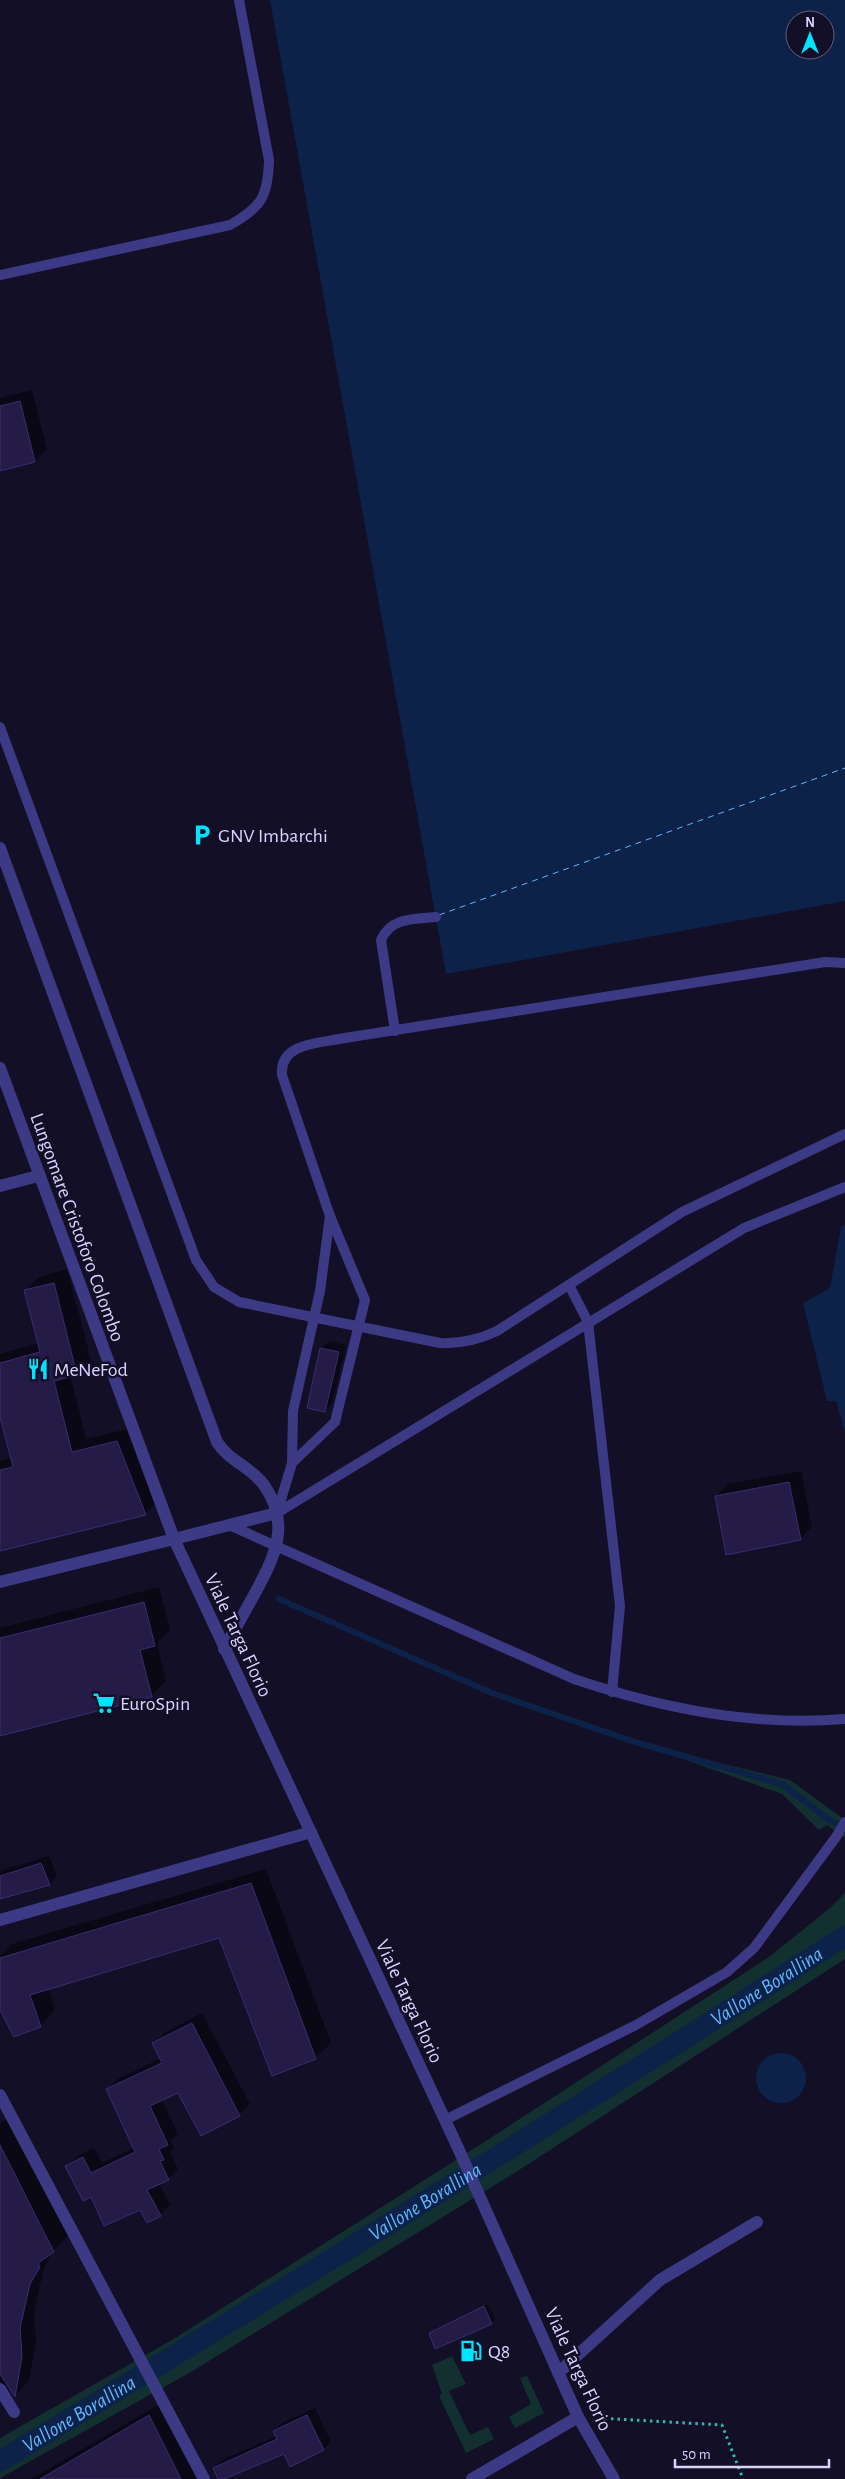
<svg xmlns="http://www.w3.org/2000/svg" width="845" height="2479" viewBox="0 0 845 2479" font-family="'Alegreya Sans',sans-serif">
<rect width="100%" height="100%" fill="#130f26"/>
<!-- green -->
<path fill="#12302f" d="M 635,1742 L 790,1780 L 845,1820 L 845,1838 L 827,1825 L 819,1830 L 782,1794 Z
M 845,1893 L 845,1959 L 513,2174 L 191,2372 L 0,2478 L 0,2438 L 172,2340 L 492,2137 L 769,1957 L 830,1908 Z
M 452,2356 L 466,2384 L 449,2391 L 470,2435 L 488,2427 L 494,2439 L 466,2453 L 439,2396 L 442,2394 L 432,2365 Z
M 527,2376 L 544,2413 L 515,2428 L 509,2417 L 531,2404 L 520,2378 Z"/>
<!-- water -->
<path fill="#0c2248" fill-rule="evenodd" d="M 270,0 L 845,0 L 845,901 L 446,974 ZM 795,20 L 825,20 L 825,50 L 795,50 Z
M 845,1225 L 845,1433 L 836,1401 L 827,1401 L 803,1303 L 830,1288 L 841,1227 Z
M756 2078a25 25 0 1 1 50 0a25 25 0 1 1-50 0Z"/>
<!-- shadow -->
<path fill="#0007" d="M 32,390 L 47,449 L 35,461 L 0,469 L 0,398 Z
M 67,1269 L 91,1360 L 77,1374 L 70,1375 L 86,1439 L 131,1428 L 159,1500 L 145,1514 L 0,1551 L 0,1461 L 11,1458 L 0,1412 L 0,1354 L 39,1343 L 25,1290 L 39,1277 Z
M 329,1341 L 346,1345 L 332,1403 L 325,1411 L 321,1349 Z
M 801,1471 L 812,1527 L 800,1539 L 716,1496 L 728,1484 Z
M 159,1587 L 170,1630 L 157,1643 L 166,1681 L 151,1696 L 0,1735 L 0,1628 Z
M 49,1856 L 57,1876 L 50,1884 L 0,1898 L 0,1871 Z
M 266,1869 L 331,2043 L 315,2058 L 219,1936 L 48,1988 L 55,2010 L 40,2026 L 0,2007 L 0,1956 L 12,1944 Z
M 202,2013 L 250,2104 L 239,2115 L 178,2091 L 162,2099 L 178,2134 L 171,2141 L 174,2148 L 170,2152 L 178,2169 L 168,2179 L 159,2183 L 170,2205 L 160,2215 L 91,2196 L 66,2167 L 77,2156 L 94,2148 L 102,2163 L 134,2148 L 107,2089 L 118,2079 L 161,2058 L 154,2044 L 164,2033 Z
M 8,2118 L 68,2236 L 53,2251 L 44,2268 L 34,2313 L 36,2341 L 29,2381 L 15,2395 L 7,2384 L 0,2391 L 0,2123 Z
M 488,2304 L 495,2319 L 492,2323 L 436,2347 L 430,2334 L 434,2330 Z
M 165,2401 L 204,2479 L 31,2479 Z
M 315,2408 L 331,2442 L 324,2449 L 284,2452 L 219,2479 L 214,2468 L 222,2460 L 277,2436 L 274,2431 L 282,2423 Z"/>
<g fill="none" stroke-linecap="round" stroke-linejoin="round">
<!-- stream -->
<path stroke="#0c2248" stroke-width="6" d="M 279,1599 L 492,1693 L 635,1742 L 782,1784 L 829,1820 L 845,1828"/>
<!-- canal -->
<path stroke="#0c2248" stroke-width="21" id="s1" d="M 0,2461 C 285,2290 566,2115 845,1936"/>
<!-- ferry -->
<path stroke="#62b6ff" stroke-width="1" stroke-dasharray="6 5" stroke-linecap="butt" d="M 439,915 L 845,768"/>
</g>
<!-- building -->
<path fill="#241b47" stroke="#3b2d73" d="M 20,401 L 35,462 L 0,471 L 0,406 Z
M 54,1283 L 77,1375 L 54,1381 L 72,1452 L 117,1441 L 146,1515 L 0,1551 L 0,1470 L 13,1467 L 0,1417 L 0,1363 L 40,1352 L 24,1290 Z
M 320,1348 L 339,1352 L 325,1412 L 307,1408 Z
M 789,1482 L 801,1540 L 726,1555 L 715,1496 Z
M 144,1602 L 155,1646 L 140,1650 L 152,1697 L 0,1736 L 0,1638 Z
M 41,1863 L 50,1885 L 0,1899 L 0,1876 Z
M 251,1883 L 316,2059 L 272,2076 L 219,1938 L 30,1995 L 41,2027 L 14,2037 L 0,2010 L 0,1958 Z
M 192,2023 L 240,2116 L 201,2136 L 178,2093 L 150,2106 L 168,2145 L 159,2149 L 164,2160 L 160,2161 L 169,2180 L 147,2190 L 161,2216 L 147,2223 L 140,2210 L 104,2226 L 91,2197 L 83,2201 L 65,2166 L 83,2157 L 91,2173 L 135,2152 L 106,2089 L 162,2063 L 152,2043 Z
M 0,2145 L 54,2252 L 38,2263 L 40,2267 L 30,2284 L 20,2328 L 22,2356 L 15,2397 L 0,2374 Z
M 484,2306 L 492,2324 L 435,2349 L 429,2333 Z
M 149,2415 L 181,2479 L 40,2479 Z
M 307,2415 L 324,2450 L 290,2467 L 284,2454 L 224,2479 L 218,2479 L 213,2468 L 277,2439 L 273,2431 Z"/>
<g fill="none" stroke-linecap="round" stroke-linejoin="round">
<!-- path -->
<path stroke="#2fb8b0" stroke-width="3" stroke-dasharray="2.5 4" stroke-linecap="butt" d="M 598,2418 L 722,2425 L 743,2479"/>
<!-- service -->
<path stroke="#3d3a85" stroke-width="10" d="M 0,275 L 230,225 C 262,207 268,196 269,160 L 239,0
M 0,727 L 196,1260 L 214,1287 L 239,1302 L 440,1343 C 461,1344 478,1340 497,1331 L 682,1212 L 845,1134
M 395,1031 L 381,940 C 391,917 415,919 436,917
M 330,1216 L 320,1291 L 293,1411 L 292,1463 L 335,1422 L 365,1300 L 330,1216 L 282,1075 C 279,1042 322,1043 345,1038 L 825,962 L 845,963
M 569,1285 L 588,1322 L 620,1606 L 612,1692
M 277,1513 L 744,1228 L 845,1187
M 277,1513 L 292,1463
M 229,1525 L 574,1679 C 660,1708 753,1727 845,1719
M 445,2120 L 636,2025 L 727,1972 L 754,1948 L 836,1837 L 845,1822"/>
<!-- minor -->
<path stroke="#3d3a85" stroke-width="12" d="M 0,848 L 217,1442 C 229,1461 251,1467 264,1485 C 292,1525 274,1558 254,1595 C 244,1613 234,1631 224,1649
M 0,1186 L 38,1176
M 174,1539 L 277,1513
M 0,1920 L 311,1832
M 0,2095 L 204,2479
M 558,2373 L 660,2280 L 757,2222
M 0,2389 L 14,2412
M 472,2479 L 578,2417"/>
<!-- tertiary -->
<path stroke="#3d3a85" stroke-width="12" d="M 0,1068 L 174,1539 L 459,2150 L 578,2417 L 614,2479
M 0,1582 L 174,1539"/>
</g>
<!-- icons -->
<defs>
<g id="parking-bare" transform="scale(1.725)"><path d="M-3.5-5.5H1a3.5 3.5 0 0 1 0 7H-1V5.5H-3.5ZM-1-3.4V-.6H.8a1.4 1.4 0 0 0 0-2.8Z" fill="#00e5ff" stroke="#130f26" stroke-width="2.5" paint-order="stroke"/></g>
<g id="restaurant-bare" transform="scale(1.725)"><path d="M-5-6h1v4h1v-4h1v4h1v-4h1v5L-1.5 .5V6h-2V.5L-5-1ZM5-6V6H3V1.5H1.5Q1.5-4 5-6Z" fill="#00e5ff" stroke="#130f26" stroke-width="2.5" paint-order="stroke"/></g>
<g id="supermarket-bare" transform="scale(1.725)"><path d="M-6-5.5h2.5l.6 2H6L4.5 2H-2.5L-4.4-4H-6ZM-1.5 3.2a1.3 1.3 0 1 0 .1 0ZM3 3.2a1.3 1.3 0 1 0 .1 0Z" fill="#00e5ff" stroke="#130f26" stroke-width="2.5" paint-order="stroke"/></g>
<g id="fuel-bare" transform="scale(1.725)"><path d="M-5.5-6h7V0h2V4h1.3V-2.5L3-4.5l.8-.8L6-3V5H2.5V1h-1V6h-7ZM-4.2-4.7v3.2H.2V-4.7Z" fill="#00e5ff" stroke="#130f26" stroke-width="2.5" paint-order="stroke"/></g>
</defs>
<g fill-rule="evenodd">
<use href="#parking-bare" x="202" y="835"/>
<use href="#restaurant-bare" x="38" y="1369"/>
<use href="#supermarket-bare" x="104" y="1703"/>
<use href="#fuel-bare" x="471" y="2351"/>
</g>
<g text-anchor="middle" stroke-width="5" stroke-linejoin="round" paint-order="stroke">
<!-- poi labels -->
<g font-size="20" fill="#d9d4ff" stroke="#130f26" text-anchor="start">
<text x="218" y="842">GNV Imbarchi</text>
<text x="54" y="1376">MeNeFod</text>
<text x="120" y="1710">EuroSpin</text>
<text x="488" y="2358">Q8</text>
</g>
<!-- street labels -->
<g font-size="20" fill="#d9d4ff" stroke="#130f26">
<text transform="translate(78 1227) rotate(70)" y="7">Lungomare Cristoforo Colombo</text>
<text transform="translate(239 1635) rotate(65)" y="7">Viale Targa Florio</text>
<text transform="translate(410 2001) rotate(65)" y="7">Viale Targa Florio</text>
<text transform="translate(579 2369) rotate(65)" y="7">Viale Targa Florio</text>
</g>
<!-- water labels -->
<g font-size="21" font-style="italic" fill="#62b6ff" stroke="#130f26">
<text dy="7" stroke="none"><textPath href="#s1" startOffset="902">Vallone Borallina</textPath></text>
<text dy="7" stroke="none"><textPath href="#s1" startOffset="498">Vallone Borallina</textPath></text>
<text dy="7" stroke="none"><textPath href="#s1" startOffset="92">Vallone Borallina</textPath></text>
</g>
</g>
<!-- north arrow -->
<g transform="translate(810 35)"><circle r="24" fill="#130f26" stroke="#625e7d"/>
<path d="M0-4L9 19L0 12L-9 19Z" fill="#00e5ff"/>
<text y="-8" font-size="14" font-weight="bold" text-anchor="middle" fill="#d9d4ff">N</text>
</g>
<!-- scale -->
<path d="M675 2459v8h154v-8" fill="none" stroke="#d9d4ff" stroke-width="2.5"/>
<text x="682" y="2459" font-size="15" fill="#d9d4ff" stroke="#130f26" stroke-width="4" paint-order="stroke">50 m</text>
</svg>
